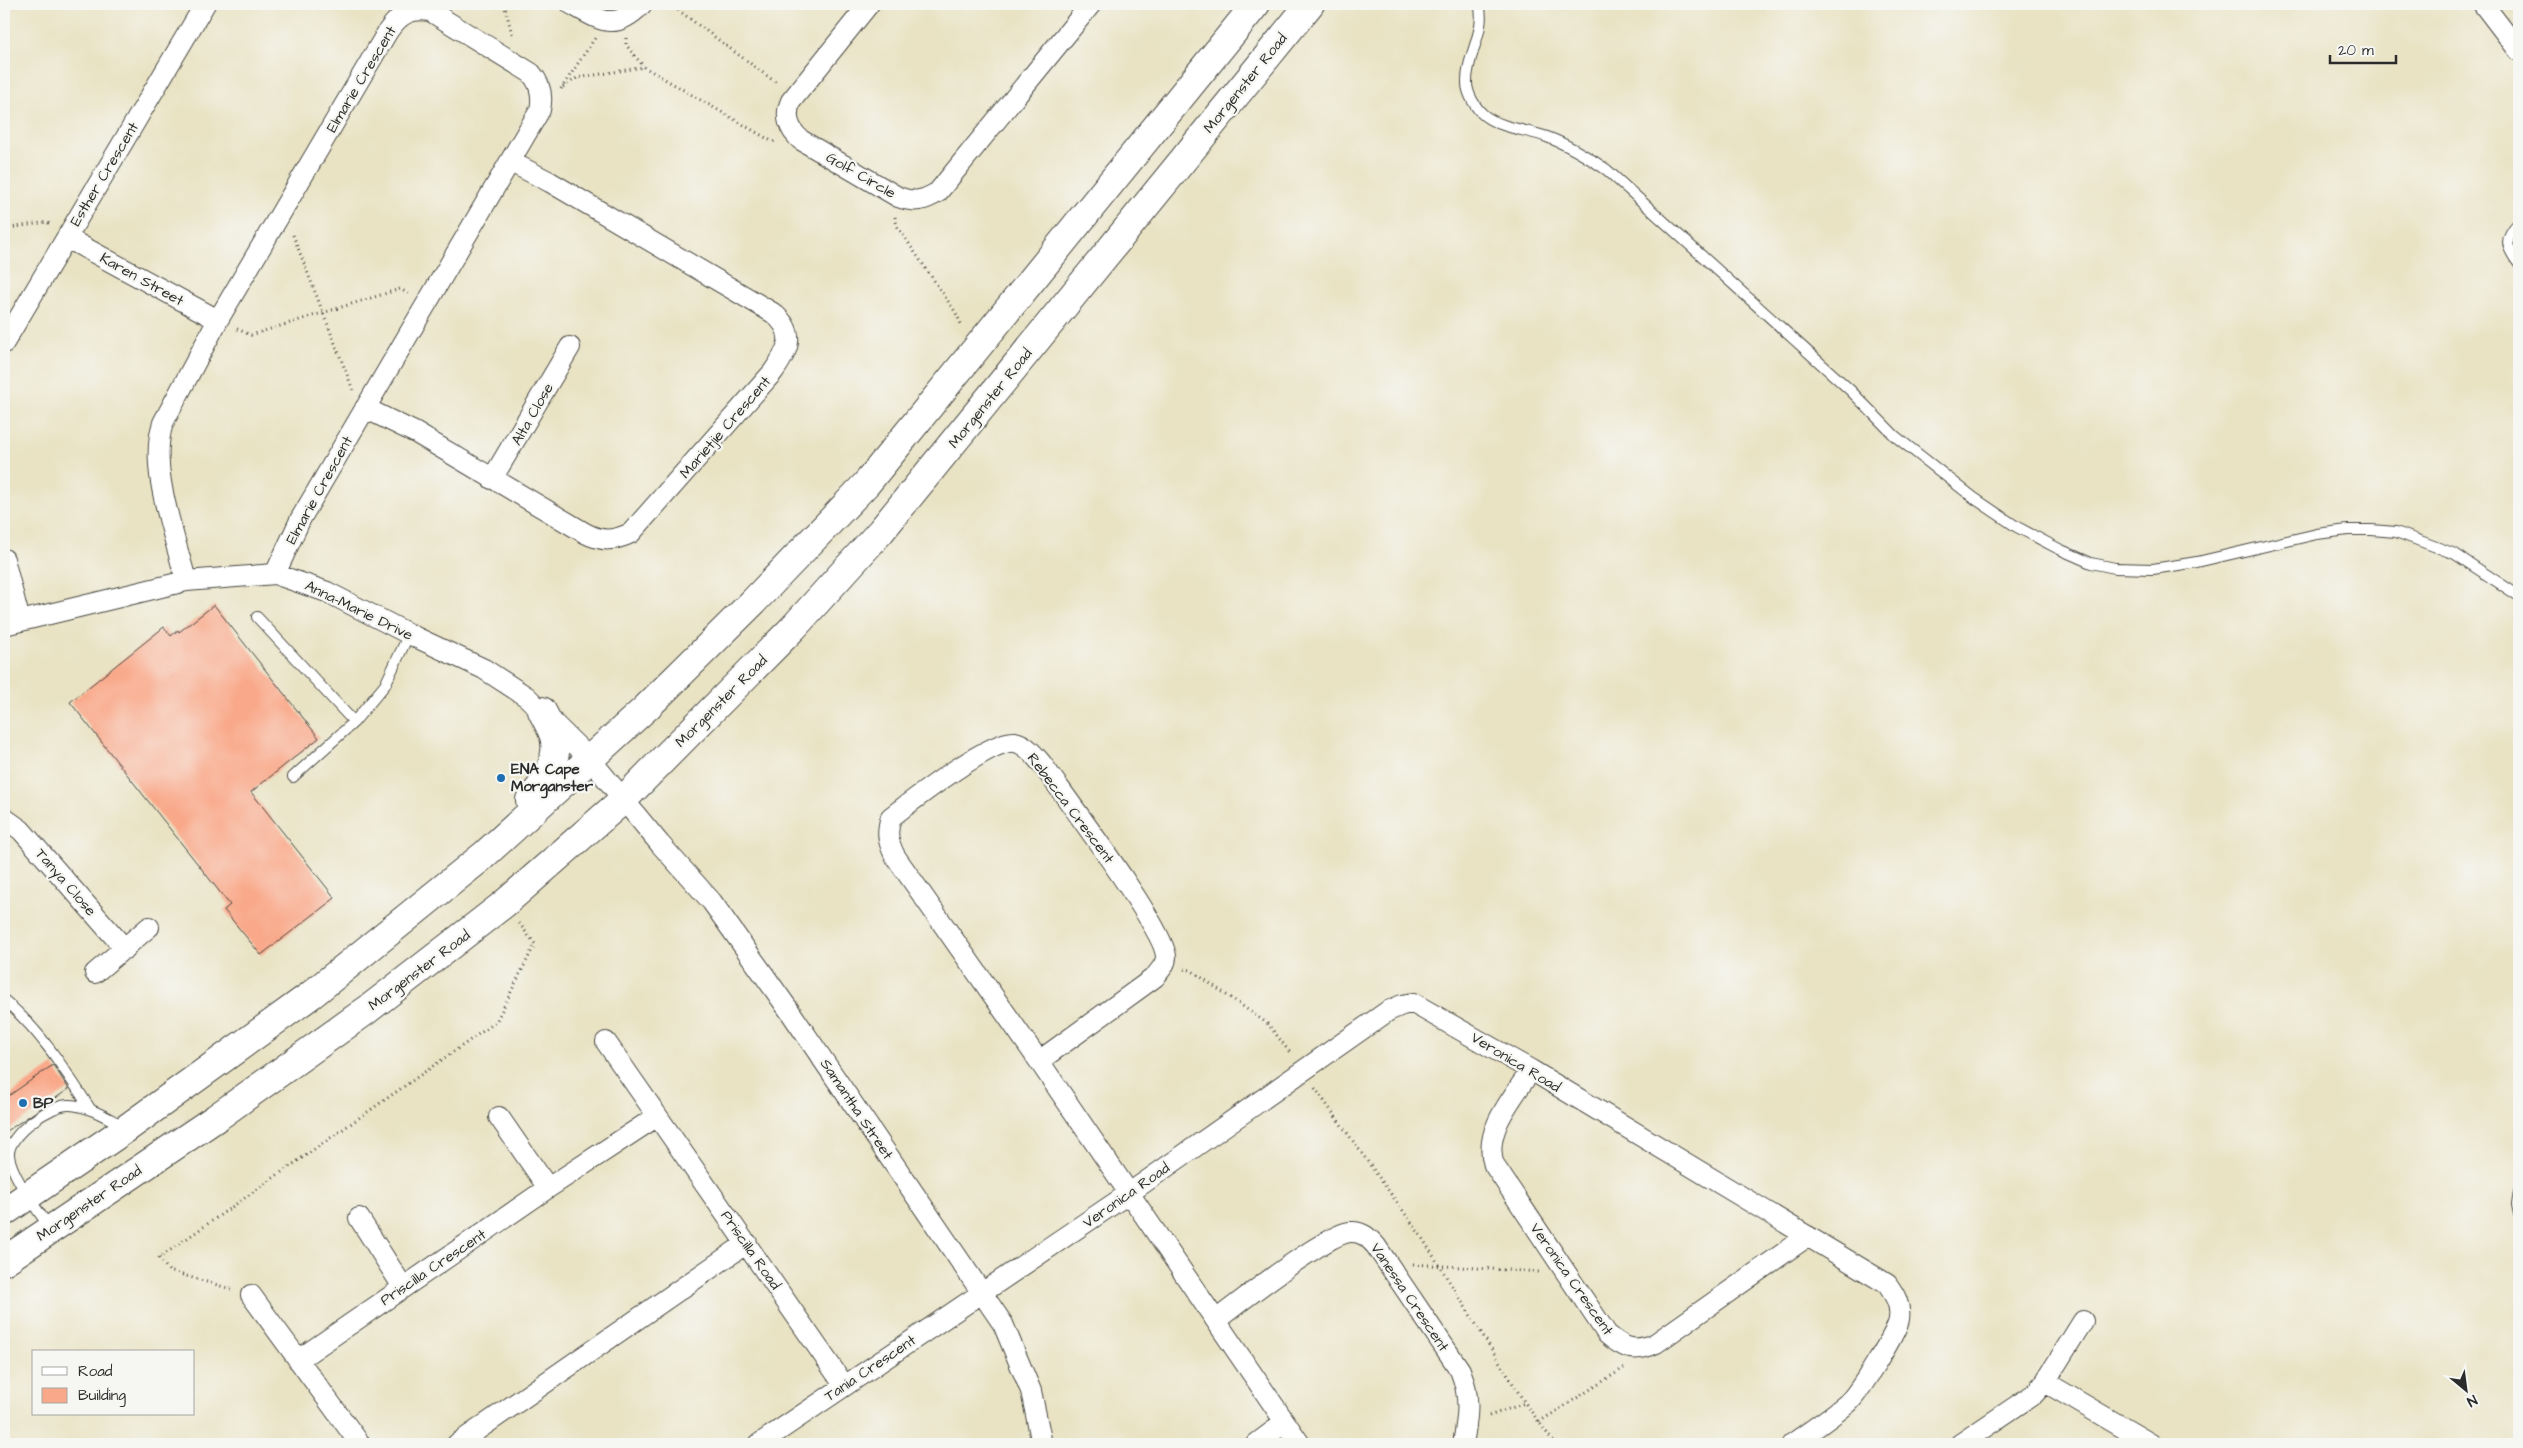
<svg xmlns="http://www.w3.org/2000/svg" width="2523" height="1448" viewBox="0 0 2523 1448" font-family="'Architects Daughter',sans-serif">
<rect width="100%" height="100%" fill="#f6f6f2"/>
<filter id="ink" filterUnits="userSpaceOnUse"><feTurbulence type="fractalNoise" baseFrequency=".02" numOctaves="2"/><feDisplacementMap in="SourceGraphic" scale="10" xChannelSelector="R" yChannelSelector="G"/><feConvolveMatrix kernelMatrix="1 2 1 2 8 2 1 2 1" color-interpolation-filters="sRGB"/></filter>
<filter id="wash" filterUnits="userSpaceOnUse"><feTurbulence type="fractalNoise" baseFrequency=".0096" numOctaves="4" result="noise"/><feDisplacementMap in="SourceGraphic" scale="20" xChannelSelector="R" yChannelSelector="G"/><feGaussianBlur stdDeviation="1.12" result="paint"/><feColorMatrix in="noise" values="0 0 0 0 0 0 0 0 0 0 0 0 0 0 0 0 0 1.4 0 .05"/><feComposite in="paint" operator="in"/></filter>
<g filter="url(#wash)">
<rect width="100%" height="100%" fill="#e9e3c4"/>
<g id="blocks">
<!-- building -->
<path fill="#f9a889" d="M 214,605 L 319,738 L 251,792 L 335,898 L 261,955 L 224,910 L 230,905 L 70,702 L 164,627 L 171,636 L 178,630 L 179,632 Z
M 53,1065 L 69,1089 L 4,1133 L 4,1099 Z"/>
</g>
</g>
<g filter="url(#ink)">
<use href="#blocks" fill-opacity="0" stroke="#484742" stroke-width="1"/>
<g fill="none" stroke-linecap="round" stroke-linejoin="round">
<!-- lane casing -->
<g stroke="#484742" stroke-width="12">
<path id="lane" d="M 1479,4 C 1487,30 1466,56 1467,83 C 1467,94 1476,109 1485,116 C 1501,128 1528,130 1547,137 C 1569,145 1588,157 1607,170 L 1850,390 L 1895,436 L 1974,498 L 2017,527 L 2059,549 L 2091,563 L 2115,568 L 2153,569 L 2197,562 L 2317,534 L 2348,530 L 2371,530 L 2396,532 L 2455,554 L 2519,596
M 2519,222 C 2503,239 2506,247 2519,264
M 257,617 L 354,722
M 293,777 L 354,722 L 385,685 L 409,634
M 4,1000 C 41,1031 65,1070 91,1110
M 2519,1192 L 2517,1205 L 2519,1214
M 50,1228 C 38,1211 11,1175 9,1155 C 7,1135 52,1103 70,1105 C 89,1106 107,1118 124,1126"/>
</g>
<!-- street casing -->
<g stroke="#484742" stroke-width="22">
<path id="street" d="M 571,4 C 601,21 615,32 642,4
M 869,4 L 791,101 C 784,116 789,130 801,140 L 898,197 C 914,203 924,201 938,192 L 1091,4
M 2483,4 L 2519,51
M 67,238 L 218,320
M 4,343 L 205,4
M 365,408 L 416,433 L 585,533 C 602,542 614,541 631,533 L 773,372 C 788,351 798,333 773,313 L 550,182 L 511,162
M 492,479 L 570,347
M 4,559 L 20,621
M 186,581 C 175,535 148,468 163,423 L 218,320 L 388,31 C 400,14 410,8 430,11 L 531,73 C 541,84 543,96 540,110 L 301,518 L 275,574
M 4,625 L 186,581 L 275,574 L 327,592 L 409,634 L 484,669 L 527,697 L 590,759 L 660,844 L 712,902 L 791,1013 L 1003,1324 L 1031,1391 L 1042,1444
M 4,818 L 21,830 L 125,949
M 95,973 L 149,927
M 606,1042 L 844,1385
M 1039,1061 L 1155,977 C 1159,971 1166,965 1166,957 C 1166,930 1063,794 1042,764 C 1035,756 1026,744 1015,742 C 991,739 912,801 891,817 C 886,833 888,842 895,856 L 1039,1061 L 1300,1444
M 1531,1070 C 1514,1097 1482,1131 1494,1165 L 1607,1334 C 1624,1349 1635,1353 1656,1343 L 1808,1236
M 499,1117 L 548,1188
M 359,1218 L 403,1287
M 251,1295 L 360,1444
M 1216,1320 C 1240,1302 1326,1234 1350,1232 C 1362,1231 1369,1238 1376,1246 L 1460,1370 C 1471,1397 1468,1416 1463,1444
M 298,1360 L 548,1188 L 656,1117
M 2045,1382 L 2083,1321
M 457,1444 L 747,1243
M 759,1444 L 1128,1194 L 1388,1011 L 1402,1005 L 1413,1003 L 1531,1070 L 1887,1284 C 1895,1295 1901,1305 1899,1319 C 1898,1331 1858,1394 1848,1403 C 1830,1418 1811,1431 1792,1444
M 1256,1444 L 1284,1423
M 1960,1444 L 2034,1394 L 2045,1382 L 2151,1444"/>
</g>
<!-- secondary casing -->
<g stroke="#484742" stroke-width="30">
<path id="secondary" d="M 530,800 C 545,784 560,759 554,736 C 551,727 546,719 542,711
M 4,1212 L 127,1128 L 311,995 L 483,856 L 646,708 L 754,601 L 867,483 L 1256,4
M 4,1261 L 216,1118 L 367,1010 L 504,904 L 624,799 L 793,628 L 881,531 L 1310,4"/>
</g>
<!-- path -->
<path stroke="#484742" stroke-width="3" stroke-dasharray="1 4" stroke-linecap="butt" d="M 504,4 L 513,37
M 670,4 L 778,84
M 626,38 L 626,45 L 644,67 L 773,142 L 776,140
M 563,87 L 577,78 L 644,67
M 561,89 L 595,38
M 895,217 L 897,226 L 956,313 L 962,326
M 4,229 L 47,222 L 51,225
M 293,235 L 353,390
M 237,329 L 251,335 L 400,289 L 409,294
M 1184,969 L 1191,970 L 1268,1024 L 1291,1054
M 1315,1088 L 1421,1236 L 1525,1403 L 1555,1444
M 1413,1264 L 1539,1272
M 231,1289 L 169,1271 L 159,1258 L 496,1022 L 535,944 L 519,923
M 1489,1416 L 1525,1403
M 1539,1422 L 1624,1368"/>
<!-- lane -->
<use href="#lane" stroke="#fff" stroke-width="10"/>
<!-- street -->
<use href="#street" stroke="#fff" stroke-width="20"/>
<!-- secondary -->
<use href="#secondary" stroke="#fff" stroke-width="28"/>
</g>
</g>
<!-- markers -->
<g fill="#1f6fb2" stroke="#f6f6f2" stroke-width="2">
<circle cx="501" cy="778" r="5"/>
<circle cx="23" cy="1103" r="5"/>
</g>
<g text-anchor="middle" stroke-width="4.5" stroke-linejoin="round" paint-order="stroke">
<!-- street labels -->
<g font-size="15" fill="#2b2b2b" stroke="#f6f6f2">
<text transform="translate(361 79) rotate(-59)" y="5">Elmarie Crescent</text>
<text transform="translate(1245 83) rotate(-51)" y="5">Morgenster Road</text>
<text transform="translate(104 174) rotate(-59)" y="5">Esther Crescent</text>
<text transform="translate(861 175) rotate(30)" y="5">Golf Circle</text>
<text transform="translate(142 279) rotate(29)" y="5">Karen Street</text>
<text transform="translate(990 398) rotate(-51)" y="5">Morgenster Road</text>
<text transform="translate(532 414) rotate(-60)" y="5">Alta Close</text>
<text transform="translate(725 427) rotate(-49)" y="5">Marietjie Crescent</text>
<text transform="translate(319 490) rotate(-61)" y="5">Elmarie Crescent</text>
<text transform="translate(359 610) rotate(26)" y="5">Anna-Marie Drive</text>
<text transform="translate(721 701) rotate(-45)" y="5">Morgenster Road</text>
<text transform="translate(1071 808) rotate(53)" y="5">Rebecca Crescent</text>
<text transform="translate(66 882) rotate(49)" y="5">Tanya Close</text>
<text transform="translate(419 970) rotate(-37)" y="5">Morgenster Road</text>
<text transform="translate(1516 1062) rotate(31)" y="5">Veronica Road</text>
<text transform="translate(857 1109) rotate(56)" y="5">Samantha Street</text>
<text transform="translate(1126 1195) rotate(-35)" y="5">Veronica Road</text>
<text transform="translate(89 1203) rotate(-34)" y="5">Morgenster Road</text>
<text transform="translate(751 1250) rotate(55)" y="5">Priscilla Road</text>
<text transform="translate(433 1267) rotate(-34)" y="5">Priscilla Crescent</text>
<text transform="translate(1572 1279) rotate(55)" y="5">Veronica Crescent</text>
<text transform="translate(1410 1297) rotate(56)" y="5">Vanessa Crescent</text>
<text transform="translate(870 1368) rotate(-34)" y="5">Tania Crescent</text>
</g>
<!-- poi labels -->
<g font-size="15" font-weight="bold" fill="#2b2b2b" stroke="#f6f6f2" text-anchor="start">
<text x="511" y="774">ENA Cape<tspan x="511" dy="17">Morganster</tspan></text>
<text x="33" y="1108">BP</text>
</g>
</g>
<!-- margin -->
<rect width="2523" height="1448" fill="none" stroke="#f6f6f2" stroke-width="20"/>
<!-- legend -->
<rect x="32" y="1350" width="162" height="65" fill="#f6f6f2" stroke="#a5a5a2"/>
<rect x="42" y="1367" width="25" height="8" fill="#ffffff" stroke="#a5a5a2"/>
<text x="78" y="1376" font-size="15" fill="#2b2b2b">Road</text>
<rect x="42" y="1388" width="25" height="15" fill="#f9a889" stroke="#a5a5a2"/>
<text x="78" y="1400" font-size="15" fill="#2b2b2b">Building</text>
<!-- north arrow -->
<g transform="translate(2466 1390) rotate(151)" stroke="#f6f6f2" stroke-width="4" paint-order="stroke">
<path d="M0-4L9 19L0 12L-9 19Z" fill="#2b2b2b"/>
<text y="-8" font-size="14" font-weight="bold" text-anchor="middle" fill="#2b2b2b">N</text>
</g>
<!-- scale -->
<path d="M2330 55v8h66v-8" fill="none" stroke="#2b2b2b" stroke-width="2.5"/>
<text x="2338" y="55" font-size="15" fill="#2b2b2b" stroke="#f6f6f2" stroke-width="4" paint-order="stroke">20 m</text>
</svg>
